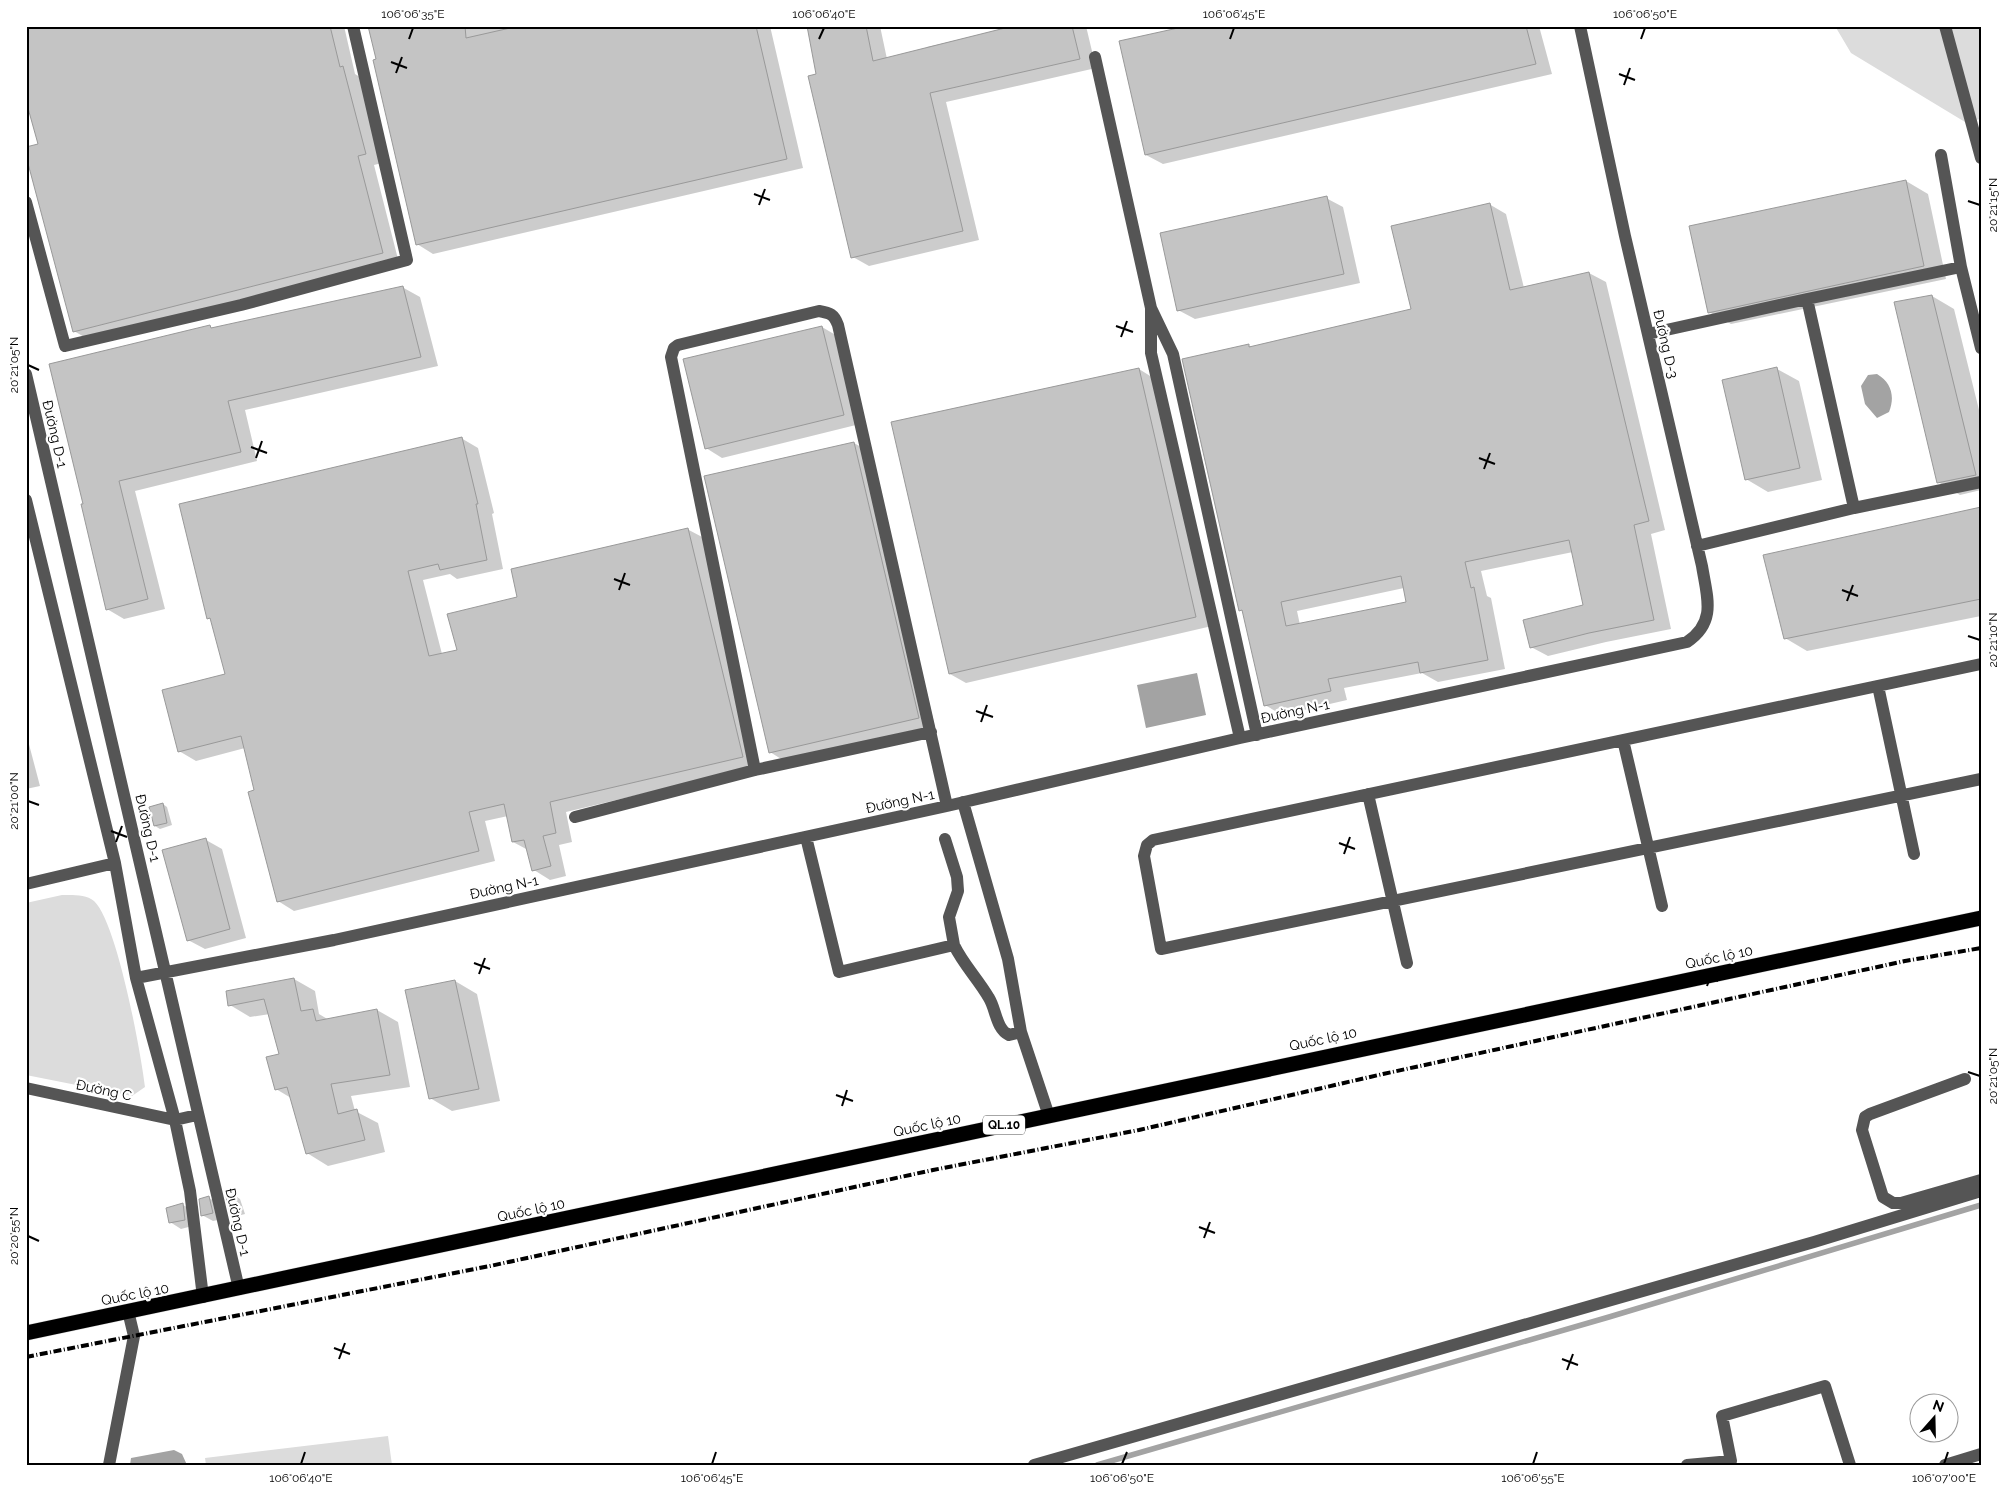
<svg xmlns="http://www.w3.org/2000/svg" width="2007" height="1491" viewBox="0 0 2007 1491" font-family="Raleway,sans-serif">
<rect width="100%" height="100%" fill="#fff"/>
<!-- green -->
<path fill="#dcdcdc" d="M 1835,26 L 1981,26 L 1981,119 L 1965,122 L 1851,53 Z
M 62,895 C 72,895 86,894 94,901 C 117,922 141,1053 145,1087 L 132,1096 L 26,1075 L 26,903 Z
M 388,1436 L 392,1465 L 206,1465 L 205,1458 Z"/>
<!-- water -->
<path fill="#a3a3a3" d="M 1877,374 C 1892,383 1895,397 1889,412 L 1877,418 L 1865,404 L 1861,386 L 1868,375 Z
M 1197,673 L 1206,715 L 1146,728 L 1137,685 Z
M 174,1450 L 182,1454 L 187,1465 L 130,1465 L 131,1458 Z"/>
<!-- shadow -->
<path fill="#0003" fill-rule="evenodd" d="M 26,26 L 344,26 L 355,74 L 360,77 L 382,163 L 374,165 L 399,263 L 91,341 L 74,331 L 39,145 Z
M 369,26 L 770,26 L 803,168 L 433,254 L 417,244 Z
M 808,26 L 880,26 L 887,59 L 927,50 L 927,47 L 1019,26 L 1086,26 L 1096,68 L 946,102 L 979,240 L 869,266 L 853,257 Z
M 1193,26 L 1539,26 L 1552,74 L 1163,164 L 1146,155 L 1121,42 Z
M 1906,181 L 1928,194 L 1946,279 L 1731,324 L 1709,312 Z
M 1326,198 L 1343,207 L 1360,283 L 1195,319 L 1178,310 Z
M 1489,204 L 1506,214 L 1524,288 L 1589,273 L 1606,282 L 1665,530 L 1651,534 L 1671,629 L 1606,642 L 1548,656 L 1531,647 L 1585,606 L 1573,552 L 1481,571 L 1487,596 L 1491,598 L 1505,669 L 1438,682 L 1422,673 L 1344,688 L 1347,700 L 1282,715 L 1265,705 L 1244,612 L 1240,610 L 1248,345 L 1253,348 L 1413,310 ZM 1404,588 L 1407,603 L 1300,625 L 1297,611 Z
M 402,287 L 420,297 L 438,366 L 245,410 L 257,461 L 135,491 L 165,609 L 124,619 L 107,609 L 82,505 L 210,327 L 213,329 Z
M 1932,296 L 1954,309 L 1981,418 L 1981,490 L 1960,495 L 1938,482 Z
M 822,327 L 839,337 L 860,424 L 722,458 L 706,448 Z
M 1139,369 L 1155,379 L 1212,626 L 966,683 L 950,674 Z
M 1777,369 L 1799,381 L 1822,480 L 1768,492 L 1746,479 Z
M 461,438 L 478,448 L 494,513 L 492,514 L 503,569 L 457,579 L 450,574 L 423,580 L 442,654 L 458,651 L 519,598 L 687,529 L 704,538 L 759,766 L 566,812 L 572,842 L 559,845 L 566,876 L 550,880 L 534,870 L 528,850 L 513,842 L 508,816 L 485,821 L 495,861 L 294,911 L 278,901 L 256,791 L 245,748 L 196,761 L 179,751 L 226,675 L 212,620 L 208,618 Z
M 854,443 L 870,452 L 935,727 L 786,762 L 770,752 Z
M 1981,508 L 1981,616 L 1807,651 L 1785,638 Z
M 26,733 L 40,786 L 26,789 Z
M 163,804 L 167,807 L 172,825 L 160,829 L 155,826 Z
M 206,840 L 222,849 L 246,938 L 205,949 L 188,940 Z
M 294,979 L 315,991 L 319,1014 L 329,1020 L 377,1010 L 398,1022 L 410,1087 L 351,1096 L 355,1111 L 378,1123 L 385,1152 L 328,1166 L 307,1153 L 291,1098 L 276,1089 L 280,1055 L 270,1014 L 250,1017 L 230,1005 Z
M 455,981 L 477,994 L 500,1101 L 452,1111 L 430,1098 Z
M 229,1192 L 240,1199 L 245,1214 L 241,1215 L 230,1209 Z
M 209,1198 L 220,1204 L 223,1219 L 213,1221 L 202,1215 Z
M 183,1205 L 194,1211 L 196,1225 L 181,1229 L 170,1222 Z"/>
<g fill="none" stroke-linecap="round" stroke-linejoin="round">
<!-- stream -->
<path stroke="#a3a3a3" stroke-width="5.5" d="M 1097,1465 L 1609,1317 L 1981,1205"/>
</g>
<!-- building -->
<path fill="#c4c4c4" stroke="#999" fill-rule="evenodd" d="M 26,26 L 330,26 L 340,67 L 343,66 L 366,154 L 358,156 L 383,253 L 73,332 L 26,156 L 26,147 L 38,144 L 26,101 Z
M 368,26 L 465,26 L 466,38 L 519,26 L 756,26 L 787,159 L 416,245 L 373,60 L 376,59 Z
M 807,26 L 866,26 L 873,61 L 1013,26 L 1072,26 L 1080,59 L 930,93 L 963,231 L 851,258 L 808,76 L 816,74 Z
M 1187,26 L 1526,26 L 1536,64 L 1145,155 L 1119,41 Z
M 1906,180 L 1924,266 L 1708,313 L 1689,226 Z
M 1327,196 L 1344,274 L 1177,311 L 1160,233 Z
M 1490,203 L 1510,290 L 1589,272 L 1649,521 L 1634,525 L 1654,620 L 1589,633 L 1530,648 L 1523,620 L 1583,605 L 1569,540 L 1465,562 L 1471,588 L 1474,587 L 1488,660 L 1420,673 L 1418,662 L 1328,679 L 1331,691 L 1264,706 L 1242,610 L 1239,611 L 1182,359 L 1249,344 L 1249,347 L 1411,309 L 1391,226 ZM 1401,576 L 1406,602 L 1286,626 L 1281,602 Z
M 403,286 L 421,357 L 228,401 L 241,452 L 119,481 L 148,599 L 106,610 L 81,504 L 83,504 L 49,364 L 210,325 L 211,328 Z
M 1932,295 L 1976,475 L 1937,483 L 1894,302 Z
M 822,326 L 844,415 L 705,449 L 683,359 Z
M 1777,367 L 1800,468 L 1745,480 L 1722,380 Z
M 1139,368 L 1196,617 L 949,674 L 891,422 Z
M 462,437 L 478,504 L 476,504 L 487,560 L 440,570 L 438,564 L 408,571 L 429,656 L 457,650 L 447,614 L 517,597 L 511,569 L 688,528 L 743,757 L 550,802 L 556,833 L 543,836 L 551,866 L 532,871 L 524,840 L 512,842 L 504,804 L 469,812 L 479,851 L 277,902 L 248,792 L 254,790 L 241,736 L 178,752 L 162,690 L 225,674 L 210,618 L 207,619 L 179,504 Z
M 854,442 L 919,718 L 769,753 L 704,476 Z
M 1981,507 L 1981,599 L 1784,639 L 1763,555 Z
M 163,803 L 167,823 L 154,826 L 149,807 Z
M 206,838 L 230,929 L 187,941 L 162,850 Z
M 294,978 L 301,1011 L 313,1009 L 316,1021 L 377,1009 L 390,1075 L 331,1084 L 338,1114 L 357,1109 L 365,1140 L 306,1154 L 287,1087 L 275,1090 L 266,1057 L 279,1054 L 264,999 L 228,1006 L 226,991 Z
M 455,980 L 479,1089 L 429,1099 L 405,990 Z
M 229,1191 L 235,1209 L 229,1210 L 225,1192 Z
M 209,1196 L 213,1213 L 201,1216 L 199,1199 Z
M 183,1203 L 185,1220 L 169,1223 L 166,1208 Z"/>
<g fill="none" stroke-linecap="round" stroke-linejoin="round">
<!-- highway casing -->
<g stroke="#dbdbdb" stroke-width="16">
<path id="highway" d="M 26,1333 L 1981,918"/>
</g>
<!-- minor -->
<path stroke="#555" stroke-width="12" d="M 1945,26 L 1981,158
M 1095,57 L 1151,308 L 1151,353 L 1240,738
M 1941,155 L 1961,267
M 26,202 L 65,346 L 241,305 L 407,260 L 353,26
M 1807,299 L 1961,267 L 1981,348
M 1151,308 L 1173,354 L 1257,735
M 1648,334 L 1807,299 L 1854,508 L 1697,546
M 26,374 L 239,1289
M 26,500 L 115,863 L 136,978 L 175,1120 L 190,1191 L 203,1297
M 1854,508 L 1981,482
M 1981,664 L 1153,840 L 1147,845 L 1144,856 L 1161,949 L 1981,779
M 1878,686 L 1914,854
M 1623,740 L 1662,906
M 755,770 L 671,357 L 674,348 L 678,345 L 819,311 C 830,313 834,314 838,325 L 947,806
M 1368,794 L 1407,963
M 963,802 L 1008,959 L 1021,1032 L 1049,1116
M 575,817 L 755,770 L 931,732
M 806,837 L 839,972 L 954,945 L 949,917 L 958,891 L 957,877 L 945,839
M 26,884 L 115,863
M 954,945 C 963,964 978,979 989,998 C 996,1009 996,1029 1009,1035 L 1021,1032
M 136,978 L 334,940 L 947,806 L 1240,738 L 1687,642 C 1717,622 1707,597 1702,566 L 1625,236 L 1580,26
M 1965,1079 L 1870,1114 L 1865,1117 L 1862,1130 L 1883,1197 L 1893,1203 L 1901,1203 L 1981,1180
M 26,1088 L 175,1120 L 197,1115
M 109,1465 L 134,1336 L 128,1311
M 1034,1465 L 1814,1242 L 1981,1191
M 1687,1465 L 1731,1461 L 1722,1416 L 1825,1386 L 1850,1465
M 1945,1465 L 1981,1454"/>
<!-- highway -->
<use href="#highway" stroke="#000" stroke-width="15"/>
<!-- rail -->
<path stroke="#000" stroke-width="4" stroke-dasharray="8 2.5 1 2.5" stroke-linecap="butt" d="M 26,1357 L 490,1266 L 933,1170 L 1139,1130 L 1383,1074 L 1905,961 L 1981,948"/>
</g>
<!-- ticks -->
<path fill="none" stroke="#000" stroke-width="2" d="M 409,39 L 413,28M 819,39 L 824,28M 1230,39 L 1234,28M 1641,39 L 1645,28M 391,62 L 407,68M 396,73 L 402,57M 1619,74 L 1635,80M 1624,85 L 1630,68M 754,194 L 770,200M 1968,201 L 1980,205M 759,205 L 765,189M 1116,326 L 1133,332M 1121,337 L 1127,321M 28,365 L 39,370M 251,447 L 267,453M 256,458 L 262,441M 1479,458 L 1495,464M 1484,469 L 1490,453M 614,579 L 630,585M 619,590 L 625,573M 1842,590 L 1858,596M 1847,601 L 1853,585M 1968,636 L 1980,640M 976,711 L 993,717M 981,722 L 987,705M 28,801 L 39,805M 111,831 L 127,837M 116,842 L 122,826M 1339,843 L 1355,849M 1344,854 L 1350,837M 474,963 L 490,969M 479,974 L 485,958M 1702,975 L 1718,981M 1707,986 L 1713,969M 1968,1072 L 1980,1076M 836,1095 L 853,1101M 842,1106 L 847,1090M 1199,1227 L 1215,1233M 28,1236 L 39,1241M 1204,1238 L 1210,1222M 334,1348 L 350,1354M 339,1359 L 345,1343M 1562,1359 L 1578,1365M 1567,1370 L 1573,1354M 301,1464 L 305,1452M 712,1464 L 716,1452M 1122,1464 L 1127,1452M 1533,1464 L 1537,1452M 1944,1464 L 1948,1452"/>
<g text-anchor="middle" stroke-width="4.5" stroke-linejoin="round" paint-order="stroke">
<!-- shield labels -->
<rect fill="#fff" stroke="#4c4c4c" stroke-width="1" x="983" y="1115.5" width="42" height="19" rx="4"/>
<g font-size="12" font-weight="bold" fill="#000">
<text x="1004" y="1129">QL.10</text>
</g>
<!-- street labels -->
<g font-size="14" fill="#000" stroke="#fff">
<text transform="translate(1666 344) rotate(77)" y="5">Đường D-3</text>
<text transform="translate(55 434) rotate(77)" y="5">Đường D-1</text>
<text transform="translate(1295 711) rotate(-12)" y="5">Đường N-1</text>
<text transform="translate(900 801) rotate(-12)" y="5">Đường N-1</text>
<text transform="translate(148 828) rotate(77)" y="5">Đường D-1</text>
<text transform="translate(504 887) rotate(-12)" y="5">Đường N-1</text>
<text transform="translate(1719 957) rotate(-12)" y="5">Quốc lộ 10</text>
<text transform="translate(1323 1039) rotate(-12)" y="5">Quốc lộ 10</text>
<text transform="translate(104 1090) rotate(12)" y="5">Đường C</text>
<text transform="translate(927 1125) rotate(-12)" y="5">Quốc lộ 10</text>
<text transform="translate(531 1210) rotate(-12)" y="5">Quốc lộ 10</text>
<text transform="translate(238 1222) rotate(77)" y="5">Đường D-1</text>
<text transform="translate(135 1294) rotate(-11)" y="5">Quốc lộ 10</text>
</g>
</g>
<!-- border -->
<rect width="2007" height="1491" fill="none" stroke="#ffffff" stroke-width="55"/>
<!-- north arrow -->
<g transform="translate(1934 1418) rotate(20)"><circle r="24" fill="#ffffff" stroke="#999999"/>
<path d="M0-4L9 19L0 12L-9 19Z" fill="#000000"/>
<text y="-8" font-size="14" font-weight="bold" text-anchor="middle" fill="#000000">N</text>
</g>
<rect x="28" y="28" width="1952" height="1436" fill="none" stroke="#000" stroke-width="2"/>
<g font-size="12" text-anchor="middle" fill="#000">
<text x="413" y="18">106°06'35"E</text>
<text x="824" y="18">106°06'40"E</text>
<text x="1234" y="18">106°06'45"E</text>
<text x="1645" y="18">106°06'50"E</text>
<text transform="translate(1993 205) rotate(-90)" y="4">20°21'15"N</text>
<text transform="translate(14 365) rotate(-90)" y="4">20°21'05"N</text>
<text transform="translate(1993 640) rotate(-90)" y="4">20°21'10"N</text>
<text transform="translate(14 801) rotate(-90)" y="4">20°21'00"N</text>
<text transform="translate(1993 1076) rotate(-90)" y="4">20°21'05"N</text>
<text transform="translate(14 1236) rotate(-90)" y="4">20°20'55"N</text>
<text x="301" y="1482">106°06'40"E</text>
<text x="712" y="1482">106°06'45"E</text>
<text x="1122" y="1482">106°06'50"E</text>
<text x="1533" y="1482">106°06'55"E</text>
<text x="1944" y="1482">106°07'00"E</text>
</g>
</svg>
